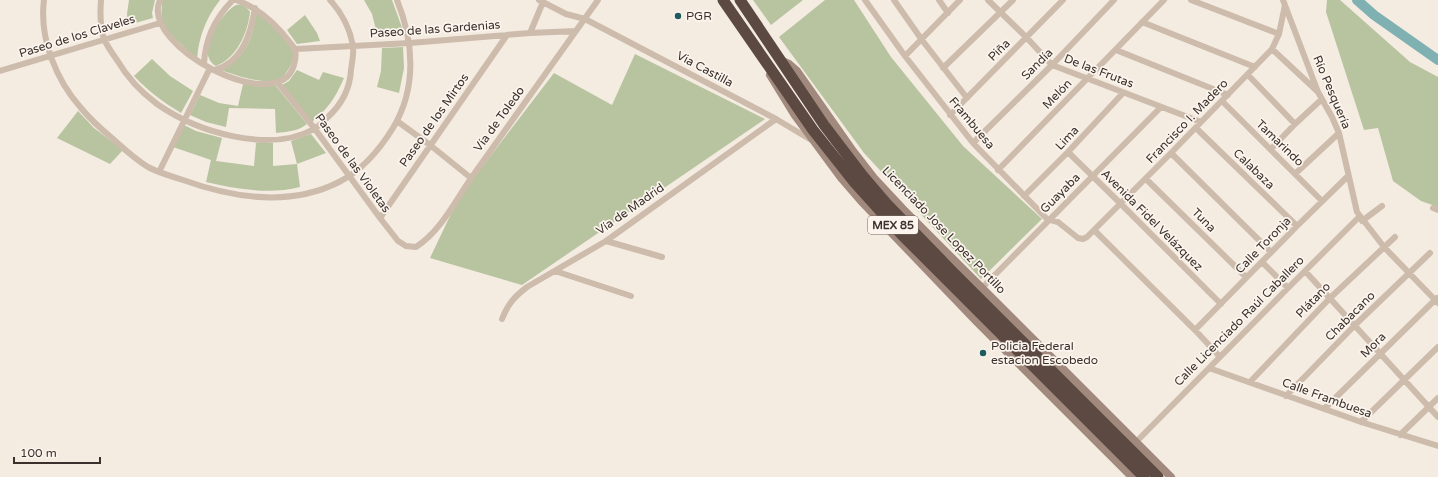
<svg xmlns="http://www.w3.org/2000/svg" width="1438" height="477" viewBox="0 0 1438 477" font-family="'Varela Round',sans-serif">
<rect width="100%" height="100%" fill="#f4ebe1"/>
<!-- grass -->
<path fill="#b8c4a0" d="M 129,0 L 155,0 L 152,13 L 153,18 L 128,25 L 127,14 Z
M 162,0 L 220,0 C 206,18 199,36 197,59 L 171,35 L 161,22 Z
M 364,0 L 392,0 L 405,36 L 378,37 L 372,14 Z
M 753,0 L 803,0 L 771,25 Z
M 825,0 L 854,0 L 891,57 L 963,146 L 1042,219 L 981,279 L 864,153 L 779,37 Z
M 1327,0 L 1340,0 L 1410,62 L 1438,77 L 1438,207 L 1421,201 L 1393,181 L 1378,128 L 1364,130 L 1326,12 Z
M 236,5 C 243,4 246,6 250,12 C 248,32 237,58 216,66 C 194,54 221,13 236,5 Z
M 256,12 C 266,20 290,41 293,53 C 294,58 291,66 288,70 C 286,73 284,76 282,78 C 268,87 235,75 221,70 C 245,59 254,37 256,12 Z
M 305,15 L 317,33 L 320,41 L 297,44 L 287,30 Z
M 403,47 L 404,68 L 399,93 L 377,87 L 381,71 L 382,48 Z
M 635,54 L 765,119 L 522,285 L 430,258 L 459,197 L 554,73 L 612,105 Z
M 152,59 L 170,76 L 193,91 L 181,113 C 163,102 148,91 134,76 Z
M 297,70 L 319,80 L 323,72 L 344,78 C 334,100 330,106 312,122 L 282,85 L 289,81 Z
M 243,84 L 276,86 L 307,124 C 299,131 286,132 276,133 L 275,109 L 229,108 L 226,127 L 206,122 L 190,115 L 200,95 L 219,103 L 238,106 Z
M 78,111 L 94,128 L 123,150 L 110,164 L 57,138 Z
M 184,125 L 196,131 L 222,138 L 216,161 L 254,166 L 256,143 L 273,143 L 273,166 L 297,164 L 291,141 L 311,134 L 326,153 L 297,164 L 300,187 C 269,195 237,189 206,182 L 211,160 L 173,147 Z"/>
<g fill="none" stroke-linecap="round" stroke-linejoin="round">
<!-- river -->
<path stroke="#7fb0b2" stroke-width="10" d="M 1357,0 L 1374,15 L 1438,60"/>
<!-- street -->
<path stroke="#cdbbac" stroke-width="6" d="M 44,0 C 39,38 56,80 81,108 C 90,119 101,129 112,138 C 123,148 135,159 148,167 C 159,173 171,176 183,180 C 233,198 290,207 339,182 C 361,171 380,149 393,128 C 417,88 414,42 397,0
M 101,0 C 100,13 100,27 104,39 C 107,46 112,53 117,60 C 127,77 141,92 157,104 C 197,132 269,154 314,129 C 319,126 324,121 328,117 C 342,104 350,89 351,70 C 352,62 354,53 353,46 C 350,29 341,12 330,0
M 160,0 C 139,46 279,119 294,65 C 296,57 297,51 292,45 C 277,25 260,8 236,0
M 539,0 L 566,14 L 585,19 L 776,119 L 813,141
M 865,0 L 905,56 L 973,143 L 1047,219 L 1058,222 L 1078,238 L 1083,239 L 1087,237 L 1171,153 L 1272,49 L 1279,34 L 1285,5
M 894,0 L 922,40 L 967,98
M 939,0 L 948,13
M 988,0 L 1027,38 L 1052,65 L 1201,122
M 1191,0 L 1279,34
M 1283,0 L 1318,92 L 1332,117 L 1339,133 L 1357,212 L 1384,247 L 1438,303
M 1142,22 L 1255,67
M 530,33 L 543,2
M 296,49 L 410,43 L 530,33 L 576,31
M 1272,49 L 1317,91
M 1116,50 L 1228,95
M 905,56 L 960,0
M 204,64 C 205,39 215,18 233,0
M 943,68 L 1013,0
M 215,70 C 242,62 251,34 255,8
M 0,71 L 160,23
M 1248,75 L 1295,124
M 278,83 L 315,129 L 380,218 L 398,241 L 406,246 L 416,247 C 442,230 456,199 474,174 C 515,116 557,58 598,0
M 1222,101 L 1322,201
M 950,115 L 1063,0
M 397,121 L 430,145 L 471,178
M 1196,128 L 1297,226
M 973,143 L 1052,65 L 1114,0
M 1271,149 L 1295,124 L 1322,99
M 1068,152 L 1121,204 L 1221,304
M 1171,153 L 1271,252
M 998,170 L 1164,0
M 159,172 L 210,68
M 1296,173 L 1339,133
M 1146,179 L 1246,277
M 1024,196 L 1068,152 L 1123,93
M 1433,208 L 1438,210
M 380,218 L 507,35
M 1362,221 L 1382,206
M 1094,230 L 1195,330 L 1220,357
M 606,241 L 662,257
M 1262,262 L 1288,288
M 555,271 L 631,296
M 1305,271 L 1438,417
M 980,290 L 1161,107
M 502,319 C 508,304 514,297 527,287 L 606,241 L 776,119
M 1195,330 L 1297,226 L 1348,176
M 1209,368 L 1361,422 L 1438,446
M 1250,382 L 1330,298 L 1395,237
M 1286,396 L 1355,325 L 1430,253
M 1324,409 L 1437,298
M 1361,422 L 1438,347
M 1400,435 L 1438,398
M 1136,442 L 1288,288 L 1359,217"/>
<!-- secondary -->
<path stroke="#a18a7d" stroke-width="8" d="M 780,60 L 789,64 L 797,71 L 853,151 L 874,178 L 903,209 L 1171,477
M 770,75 L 794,114 L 842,179 L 861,201 L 976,321 L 1132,477"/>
<!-- highway -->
<path stroke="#5c4a42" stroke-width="11" d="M 723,0 L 813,130 L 855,183 L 902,235 L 1144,477
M 740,0 L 824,125 L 863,176 L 887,204 L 950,269 L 1158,477"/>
</g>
<!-- markers -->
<g fill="#1f5a5e" stroke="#fbf5ee" stroke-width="1.5">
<circle cx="678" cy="16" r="4"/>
<circle cx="983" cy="353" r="4"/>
</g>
<g text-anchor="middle" stroke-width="3.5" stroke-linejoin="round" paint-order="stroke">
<!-- shield labels -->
<rect fill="#fbf5ee" stroke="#756b66" stroke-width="1" x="868" y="216" width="50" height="18" rx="3"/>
<g font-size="11" font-weight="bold" fill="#3b302b">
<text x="893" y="229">MEX 85</text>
</g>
<!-- poi labels -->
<g font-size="12" fill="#3b302b" stroke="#fbf5ee" text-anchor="start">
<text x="686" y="20">PGR</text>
<text x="991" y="350">Policia Federal<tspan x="991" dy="14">estacion Escobedo</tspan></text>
</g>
<!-- street labels -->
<g font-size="12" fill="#3b302b" stroke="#fbf5ee">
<text transform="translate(435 29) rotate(-4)" y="4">Paseo de las Gardenias</text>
<text transform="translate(77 36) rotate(-17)" y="4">Paseo de los Claveles</text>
<text transform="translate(999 50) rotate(-45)" y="4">Piña</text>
<text transform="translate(1037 64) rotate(-45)" y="4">Sandía</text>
<text transform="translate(705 69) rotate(28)" y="4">Via Castilla</text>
<text transform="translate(1099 71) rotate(21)" y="4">De las Frutas</text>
<text transform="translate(1332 92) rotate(67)" y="4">Río Pesquería</text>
<text transform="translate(1057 94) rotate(-46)" y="4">Melón</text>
<text transform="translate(499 119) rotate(-54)" y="4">Vía de Toledo</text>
<text transform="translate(434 120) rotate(-55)" y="4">Paseo de los Mirtos</text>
<text transform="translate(1187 121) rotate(-46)" y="4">Francisco I. Madero</text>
<text transform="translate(972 123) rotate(50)" y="4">Frambuesa</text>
<text transform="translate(1067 138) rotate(-47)" y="4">Lima</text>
<text transform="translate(1280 143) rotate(44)" y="4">Tamarindo</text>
<text transform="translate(353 163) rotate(54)" y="4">Paseo de las Violetas</text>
<text transform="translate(1254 169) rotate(44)" y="4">Calabaza</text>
<text transform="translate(1060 193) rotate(-45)" y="4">Guayaba</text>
<text transform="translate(630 209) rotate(-35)" y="4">Vía de Madrid</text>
<text transform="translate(1152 220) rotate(45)" y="4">Avenida Fidel Velázquez</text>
<text transform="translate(1204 220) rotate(45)" y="4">Tuna</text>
<text transform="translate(944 230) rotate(46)" y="4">Licenciado Jose Lopez Portillo</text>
<text transform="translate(1263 245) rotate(-46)" y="4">Calle Toronja</text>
<text transform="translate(1313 300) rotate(-46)" y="4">Plátano</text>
<text transform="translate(1350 316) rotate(-45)" y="4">Chabacano</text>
<text transform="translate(1239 321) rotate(-45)" y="4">Calle Licenciado Raúl Caballero</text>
<text transform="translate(1373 345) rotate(-45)" y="4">Mora</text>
<text transform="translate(1327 398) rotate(20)" y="4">Calle Frambuesa</text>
</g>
</g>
<!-- scale -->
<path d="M14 457v6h86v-6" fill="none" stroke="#3b302b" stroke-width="2"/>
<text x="20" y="457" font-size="12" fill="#3b302b" stroke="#fbf5ee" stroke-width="3" paint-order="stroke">100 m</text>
</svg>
